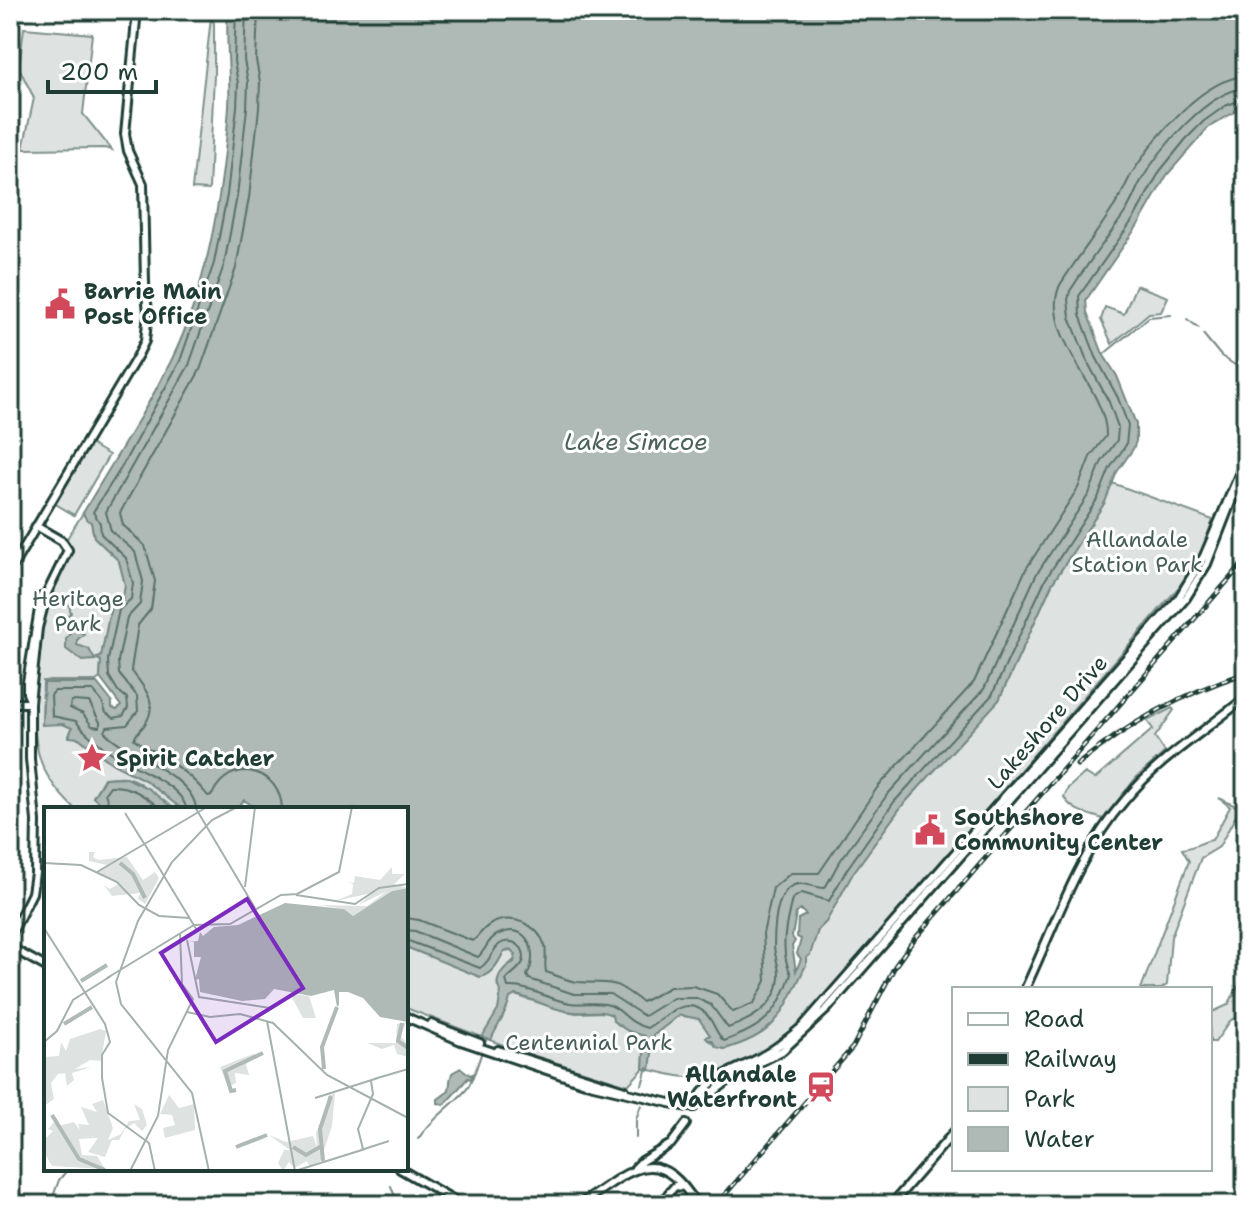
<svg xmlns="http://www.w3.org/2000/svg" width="1256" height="1215" viewBox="0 0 1256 1215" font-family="'Shantell Sans',sans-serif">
<rect width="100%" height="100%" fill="#fff"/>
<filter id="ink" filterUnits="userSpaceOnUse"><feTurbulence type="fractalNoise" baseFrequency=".0125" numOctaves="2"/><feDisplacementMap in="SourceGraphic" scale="16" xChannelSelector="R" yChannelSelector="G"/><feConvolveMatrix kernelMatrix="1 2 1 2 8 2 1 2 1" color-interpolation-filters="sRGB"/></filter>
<g filter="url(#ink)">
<!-- green -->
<path fill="#dee3e2" stroke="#7e908b" stroke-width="2" d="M 211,17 L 214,23 L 214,74 L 209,190 L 192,189 Z
M 24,28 L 92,34 L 83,114 L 112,150 L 104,148 L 23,149 L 34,98 L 19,68 Z
M 1136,285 L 1168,297 L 1161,312 L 1149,313 L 1112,344 L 1101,320 L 1105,307 L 1124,314 Z
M 90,444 L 109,455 L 74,515 L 54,503 Z
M 1112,483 L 1213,520 L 1199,557 L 1178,588 L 797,1028 C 766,1052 728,1076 688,1077 C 676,1077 662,1072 650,1070 L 654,1035 L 679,1015 L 700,1019 L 710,1035 L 707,1037 L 708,1040 L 724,1049 C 779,1034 783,1012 805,965 L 806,958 L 818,930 L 826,922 L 853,873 L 901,807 L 999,700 L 1052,584 L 1105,502 Z
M 83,513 L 91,522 L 94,537 L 119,561 L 125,584 L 124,594 L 111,606 L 101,657 L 97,659 L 101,661 L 100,678 L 96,681 L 43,681 L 42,724 L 63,724 L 72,728 L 69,736 L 79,738 L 113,764 L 145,780 L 182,809 C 161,809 147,781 125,777 C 118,776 111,778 104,778 L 93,797 L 106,809 L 75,809 C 59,794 43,774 38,752 C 29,714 38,634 49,597 C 54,581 64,568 72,553 L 71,545 L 66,540 Z
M 1172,708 L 1174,710 L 1155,737 L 1165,752 L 1136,778 L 1103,819 C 1088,814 1071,811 1064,797 L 1068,788 L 1085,773 L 1095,779 L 1153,729 L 1147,721 Z
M 1219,798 L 1240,808 L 1219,847 L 1201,858 L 1171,937 L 1167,985 L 1161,989 L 1141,989 L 1189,861 L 1182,849 C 1193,848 1201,842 1212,840 L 1230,807 Z
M 406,947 L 481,977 C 493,974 499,961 504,951 L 512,950 L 515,959 C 507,968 495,973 498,987 L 501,991 L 563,1010 L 576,1013 L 605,1012 L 613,1015 L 613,1021 L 628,1031 L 645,1035 L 643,1069 L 628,1085 L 516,1050 L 406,1008 Z
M 1239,985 L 1246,988 L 1246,1014 L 1231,1020 L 1215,1042 L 1210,1042 L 1210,1013 L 1228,1005 Z"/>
<!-- water -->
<path fill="#afbab7" stroke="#758883" stroke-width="2" fill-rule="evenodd" d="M 228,10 L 1246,10 L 1246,105 L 1208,128 L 1167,175 L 1140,222 L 1086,300 L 1087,312 L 1103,354 L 1117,376 L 1136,424 L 1136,441 L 1133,449 L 1117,472 L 1105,502 L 1052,584 L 999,700 L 901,807 L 853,873 L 826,922 L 818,930 L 810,955 L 806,958 L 806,965 C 783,1012 779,1034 724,1049 L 716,1047 L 712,1040 L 708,1040 L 706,1037 L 710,1035 L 699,1019 L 679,1015 L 654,1035 L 650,1070 L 643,1069 L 645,1036 L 628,1031 L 613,1021 L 612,1015 C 600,1009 586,1013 573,1012 C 554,1011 534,999 516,995 L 510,998 C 507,1014 497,1025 491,1040 L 482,1037 L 498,1010 L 501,991 L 498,987 C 496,976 505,966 514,962 L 516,954 L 510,949 L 504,951 C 499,961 493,974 480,977 L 406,947 L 406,809 L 257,809 L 244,800 L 241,804 L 244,809 L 182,809 L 145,780 L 113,764 L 79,738 L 69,737 L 72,728 L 63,724 L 42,725 L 44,683 L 97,683 L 112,702 L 112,708 L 117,710 L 121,706 L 100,678 L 101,661 L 97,658 L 101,657 L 111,606 L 123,597 L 125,585 L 119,561 L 94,537 L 91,522 L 86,519 L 83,513 C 112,463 145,413 171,361 C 209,284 223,191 229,107 C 231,75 225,43 228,10 ZM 801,910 L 806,915 L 798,919 L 797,937 L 801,939 L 797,954 L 801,959 L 796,971 L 792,946 L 795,941 L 792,937 L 796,913 Z
M 78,629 L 84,634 L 77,640 L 77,645 L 89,649 L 95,660 L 82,661 L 66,649 L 66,639 L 72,630 Z
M 125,777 L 149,789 L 174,809 L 106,809 L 93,797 L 105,778 Z
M 461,1068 L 470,1075 L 473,1074 L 471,1079 L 468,1078 L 444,1105 L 438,1103 L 438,1099 C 456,1087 446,1090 452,1073 Z"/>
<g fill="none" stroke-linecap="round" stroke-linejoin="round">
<!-- shore -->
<path stroke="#596f68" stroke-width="2" d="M 258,10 L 256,60 L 260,82 L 259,108 L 249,198 L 236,268 L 200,370 L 120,513 L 123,525 L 145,546 L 155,581 L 151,609 L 138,625 L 131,670 C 143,687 160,701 145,724 C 141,730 136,733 134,739 C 160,756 188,770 208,796 L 212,795 C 230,755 281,769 282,809
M 71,701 L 89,702 L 100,722 L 100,727 L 92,726 L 83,714 L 70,708 Z
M 110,809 L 105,793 L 110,786 C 131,785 145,796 161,809
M 186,809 C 184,787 136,768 118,757 C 105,749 84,733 76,721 L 52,716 L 51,695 L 55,691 L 93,691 L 102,702 L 106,713 L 114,718 L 123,716 L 128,708 L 127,698 L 118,691 L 109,676 L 108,660 L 119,610 L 131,599 L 133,583 L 126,558 L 101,534 L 100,523 L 93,512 L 121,468 L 180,361 L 214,263 L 227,195 L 237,107 L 238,83 L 234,61 L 236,10
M 196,809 C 194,776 126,755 105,732 L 107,727 L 127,725 L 138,711 L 137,696 L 119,674 L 118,661 L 127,618 L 140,604 L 143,581 L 135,552 L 111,531 L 106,512 L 189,365 L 224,265 L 237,196 L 247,108 L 248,82 L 244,60 L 246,10
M 406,918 L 419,920 L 473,941 C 479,936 483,928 491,924 C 512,913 538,924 545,946 C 547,955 544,964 546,972 C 556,975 567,981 577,982 C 616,985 609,977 642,1002 L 670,987 L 693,986 L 717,994 L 733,1012 L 754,1003 L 766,981 L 763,934 L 773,888 L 791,873 L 819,873 L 877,788 L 974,682 L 1026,569 L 1078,488 L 1090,457 L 1106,436 C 1108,390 1038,333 1060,285 C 1077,258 1096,234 1113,208 C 1122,196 1126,182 1134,170 C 1156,136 1203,78 1246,76
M 406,930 L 415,931 L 478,957 C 486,950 488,938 499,934 C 527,921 540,953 527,975 L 529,979 L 574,994 L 610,994 L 644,1016 L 673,998 L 696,998 L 711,1005 L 728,1028 C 751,1020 777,1005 779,978 C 780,968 775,957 774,947 C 774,930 775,892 794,885 C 805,881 815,888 825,888 L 838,864 L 887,795 L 984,689 L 1036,575 L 1089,494 L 1101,463 L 1117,440 L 1118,427 L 1109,402 L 1087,361 L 1070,317 L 1068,300 L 1070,291 C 1087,264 1106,240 1124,214 C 1131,204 1135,192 1141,181 C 1159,150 1208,90 1246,88
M 406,940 L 480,968 C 491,961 492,950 500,944 C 512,936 528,948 523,962 C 520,969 511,974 506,980 L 508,987 C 530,986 549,1000 570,1003 C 583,1005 597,1001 609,1005 C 623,1009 627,1023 647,1028 C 663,1019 685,993 706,1014 C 714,1022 716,1034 724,1041 C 764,1027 778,1014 791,974 C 779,951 786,923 792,899 L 802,893 L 829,901 L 847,869 L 894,802 L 992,695 L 1045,580 L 1098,498 L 1110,468 L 1126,445 L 1128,425 L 1118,398 L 1096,357 L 1080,315 L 1079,296 L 1134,218 L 1160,171 L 1186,139 L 1204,121 L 1225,106 L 1246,98"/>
<!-- stream -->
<path stroke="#758883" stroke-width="2" d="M 1187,319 L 1199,328
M 1203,334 L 1221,356 L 1246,372
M 1104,354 L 1149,317 L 1171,315
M 73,630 L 65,617 L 71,613 L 69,605 L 74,600
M 642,1085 L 647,1067
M 636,1138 L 636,1119 L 641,1105
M 418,1139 C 433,1117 450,1108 466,1090 C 474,1081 481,1051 487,1038
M 391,1186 L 398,1205
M 50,1205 L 59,1180 L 68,1169"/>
<!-- secondary casing -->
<g stroke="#1f3d34" stroke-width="12">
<path id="secondary" d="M 10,571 L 138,355 L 145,341 L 148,313 L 145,283 L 143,184 L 128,151 L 125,134 L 137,10
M 30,700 L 27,693 L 27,682 L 41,597
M 10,703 L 30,703
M 10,937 L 32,893 L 35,873 L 36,821 L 30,759 L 30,703 L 38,628 L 47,593 L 68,550 L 62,541 L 36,526
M 10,947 L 46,967
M 1025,989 C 1055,926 1078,853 1125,800 C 1159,759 1205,731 1246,697
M 406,1017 L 461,1041 L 585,1083 L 687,1107 L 694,1107 L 737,1074 L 782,1051 L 827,1009 L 1186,598 L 1207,564 L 1246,464
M 431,1024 L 480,1043
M 498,1050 L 625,1090
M 694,1107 C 707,1075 736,1072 762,1056 C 777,1048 790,1037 803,1026 L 1178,599 L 1204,556 L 1246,458
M 635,1168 L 642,1161 L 671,1144 L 686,1124
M 400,1169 L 456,1201 L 476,1205
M 668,1194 L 675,1186 L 684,1187
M 578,1205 C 628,1175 655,1137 697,1205
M 891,1205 L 954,1132"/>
</g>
<!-- secondary -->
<use href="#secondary" stroke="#fff" stroke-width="6"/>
<!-- rail casing -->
<g stroke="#1f3d34" stroke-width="5">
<path id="rail" d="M 1077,765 C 1128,723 1184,693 1246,673
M 716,1205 L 853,1047 L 895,966 L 912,942 L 1246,560"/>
</g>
<!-- rail -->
<use href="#rail" stroke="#fff" stroke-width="2" stroke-dasharray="6" stroke-linecap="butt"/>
</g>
</g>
<!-- icons -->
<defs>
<g id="civic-bare" transform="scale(2.4)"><path d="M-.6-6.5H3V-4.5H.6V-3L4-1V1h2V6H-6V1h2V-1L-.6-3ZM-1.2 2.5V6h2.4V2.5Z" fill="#d1495b" stroke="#fff" stroke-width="2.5" paint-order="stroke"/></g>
<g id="sight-bare" transform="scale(2.4)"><path d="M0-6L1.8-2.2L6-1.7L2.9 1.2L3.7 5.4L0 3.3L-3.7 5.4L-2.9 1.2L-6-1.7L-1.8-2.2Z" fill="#d1495b" stroke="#fff" stroke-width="2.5" paint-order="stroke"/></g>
<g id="station-bare" transform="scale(2.4)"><path d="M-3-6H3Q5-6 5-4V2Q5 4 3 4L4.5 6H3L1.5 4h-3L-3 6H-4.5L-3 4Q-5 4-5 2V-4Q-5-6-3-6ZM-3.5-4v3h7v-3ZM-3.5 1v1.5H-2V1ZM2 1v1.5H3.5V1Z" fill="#d1495b" stroke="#fff" stroke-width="2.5" paint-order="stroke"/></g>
</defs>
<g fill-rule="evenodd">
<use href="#civic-bare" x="60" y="304"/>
<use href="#sight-bare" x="92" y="758"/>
<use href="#civic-bare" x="930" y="830"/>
<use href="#station-bare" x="821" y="1087"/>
</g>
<g text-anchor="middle" stroke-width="6" stroke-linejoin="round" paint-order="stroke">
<!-- poi labels -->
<g font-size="22" font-weight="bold" fill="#1f3d34" stroke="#fff" text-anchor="start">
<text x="84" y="299">Barrie Main<tspan x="84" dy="25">Post Office</tspan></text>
<text x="116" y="766">Spirit Catcher</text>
<text x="954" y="825">Southshore<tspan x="954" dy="25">Community Center</tspan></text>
<text x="797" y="1082" text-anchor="end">Allandale<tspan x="797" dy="25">Waterfront</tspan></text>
</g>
<!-- park labels -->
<g font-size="22" fill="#455e57" stroke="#fff">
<text x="1137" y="547">Allandale<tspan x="1137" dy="25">Station Park</tspan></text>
<text x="78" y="606">Heritage<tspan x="78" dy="25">Park</tspan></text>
<text x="589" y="1050">Centennial Park</text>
</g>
<!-- street labels -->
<g font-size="22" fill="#1f3d34" stroke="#fff">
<text transform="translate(1047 722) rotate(-49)" y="8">Lakeshore Drive</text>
</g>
<!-- water labels -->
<g font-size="24" font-style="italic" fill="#4a625b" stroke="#fff">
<text x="636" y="450">Lake Simcoe</text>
</g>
</g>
<!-- overview -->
<g transform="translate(44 807)">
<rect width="364" height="364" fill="#fff"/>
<path d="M 45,45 L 51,45 L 49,50 L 55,53 L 83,50 L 99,73 L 111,65 L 115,71 L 101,97 L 94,92 L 96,86 L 68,89 L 60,78 L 66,82 L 74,77 L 54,65 L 63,58 L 45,54 ZM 348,60 L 348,67 L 361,67 L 350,77 L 364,81 L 348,84 L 309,109 L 300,102 L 275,98 L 323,99 L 343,84 L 315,98 L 328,86 L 291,94 L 308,87 L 309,77 L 303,75 L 310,76 L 311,69 L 336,73 ZM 246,187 L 265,189 L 272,211 L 259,211 ZM 362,215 L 357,230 L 364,237 L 364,250 L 353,247 L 350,238 L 338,242 L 323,236 L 352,236 L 353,217 ZM 56,222 L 62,224 L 57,254 L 46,253 L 31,262 L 47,260 L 28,266 L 30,273 L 23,279 L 21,266 L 14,267 L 7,276 L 10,292 L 0,299 L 0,250 L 15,249 L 17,235 L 22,244 L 26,232 ZM 209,247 L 215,248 L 202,257 L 205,268 L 191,266 L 192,276 L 184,280 L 176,260 ZM 291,286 L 288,319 L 276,355 L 265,359 L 263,354 L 250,361 L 245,355 L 239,364 L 234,356 L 240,343 L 246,343 L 225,328 L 242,335 L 269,329 L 273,341 L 272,325 L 281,311 L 284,289 ZM 125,288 L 135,301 L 150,297 L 151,323 L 121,331 L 119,321 L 131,318 L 128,308 L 116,307 ZM 59,293 L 69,321 L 64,333 L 77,327 L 85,314 L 96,313 L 90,297 L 98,302 L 103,318 L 98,324 L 90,316 L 81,322 L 75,333 L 68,333 L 61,350 L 44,345 L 54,331 L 35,332 L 38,348 L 53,349 L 61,362 L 8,359 L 0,345 L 0,333 L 9,324 L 4,322 L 11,314 L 6,309 L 13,311 L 14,319 L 30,315 L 36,323 L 34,317 L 45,318 L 37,300 L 53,305 L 48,297 Z" fill="#dee3e2"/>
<path d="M 364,81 L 364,215 L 336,210 L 319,191 L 304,185 L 295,185 L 295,198 L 293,200 L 290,183 L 267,189 L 230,182 L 221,192 L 198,194 L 156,185 L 155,172 L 151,173 L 157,150 L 150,150 L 150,135 L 145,135 L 154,134 L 156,125 L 159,129 L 170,120 L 194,118 L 241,96 L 300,102 L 309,109 L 348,84 Z" fill="#afbab7"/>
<path fill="none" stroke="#afbab7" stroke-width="4" d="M 76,56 L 89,67 L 101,91M 37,174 L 63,158M 358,216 L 354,234 L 364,241M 20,217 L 48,200M 280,262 L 278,240 L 293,200M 192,283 L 187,284 L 181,264 L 219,246M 8,308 L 35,352 L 61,363M 192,340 L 223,328M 249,340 L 262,348 L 276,340M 279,354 L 276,322 L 287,289"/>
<path fill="none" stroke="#a5b1ae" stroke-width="2" d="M 151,0 L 211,101M 81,6 L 101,38M 100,36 L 154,125M 0,56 L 37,58 L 73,75 L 95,98 L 115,109 L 145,111M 53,65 L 163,0M 201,80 L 211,0M 252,88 L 311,97 L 335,81 L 364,77M 0,121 L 61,217 L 66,235 L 58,248 L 58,271 L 64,306 L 105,336 L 111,364M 143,133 L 155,190 L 226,201M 63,171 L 150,118 L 186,117 L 237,88 L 253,87 L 295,65 L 308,0M 143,205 L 166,210 L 196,207 L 229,216 L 283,268 L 364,311M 223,214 L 251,364M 0,235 L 13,224 L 29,193 L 67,169M 330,272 L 364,262M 271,291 L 334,271M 319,342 L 314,322 L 329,287 L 327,274M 317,343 L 345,334M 86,364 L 114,309 L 124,243 L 149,192 L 138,177 L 136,126M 165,364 L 148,286 L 77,197 L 72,175 L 94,114 L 128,55 L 168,13 L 193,0M 251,364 L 321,342"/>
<path fill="#7b2cbf" fill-opacity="0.15" stroke="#7b2cbf" stroke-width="4" d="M 203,92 L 259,181 L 172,235 L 117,146 Z"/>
<rect width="364" height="364" fill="none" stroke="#1f3d34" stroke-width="4"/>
</g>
<!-- margin -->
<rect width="1256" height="1215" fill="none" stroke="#fff" stroke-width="40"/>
<rect x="20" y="20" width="1216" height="1175" fill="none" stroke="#1f3d34" stroke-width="3" filter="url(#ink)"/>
<!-- legend -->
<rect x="952" y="987" width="260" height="184" fill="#ffffff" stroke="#a5b1ae" stroke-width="2"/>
<rect x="968" y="1013" width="40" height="12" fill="#ffffff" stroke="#a5b1ae" stroke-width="2"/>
<text x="1024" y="1027" font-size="24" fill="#1f3d34">Road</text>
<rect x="968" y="1053" width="40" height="12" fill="#1f3d34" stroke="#a5b1ae" stroke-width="2"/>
<text x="1024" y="1067" font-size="24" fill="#1f3d34">Railway</text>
<rect x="968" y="1087" width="40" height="24" fill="#dee3e2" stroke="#a5b1ae" stroke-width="2"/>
<text x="1024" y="1107" font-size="24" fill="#1f3d34">Park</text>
<rect x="968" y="1127" width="40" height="24" fill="#afbab7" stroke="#a5b1ae" stroke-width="2"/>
<text x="1024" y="1147" font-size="24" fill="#1f3d34">Water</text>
<!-- scale -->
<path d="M48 80v12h108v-12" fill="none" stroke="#1f3d34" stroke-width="4"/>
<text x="60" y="80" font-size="24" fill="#1f3d34" stroke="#ffffff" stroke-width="6" paint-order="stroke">200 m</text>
</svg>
